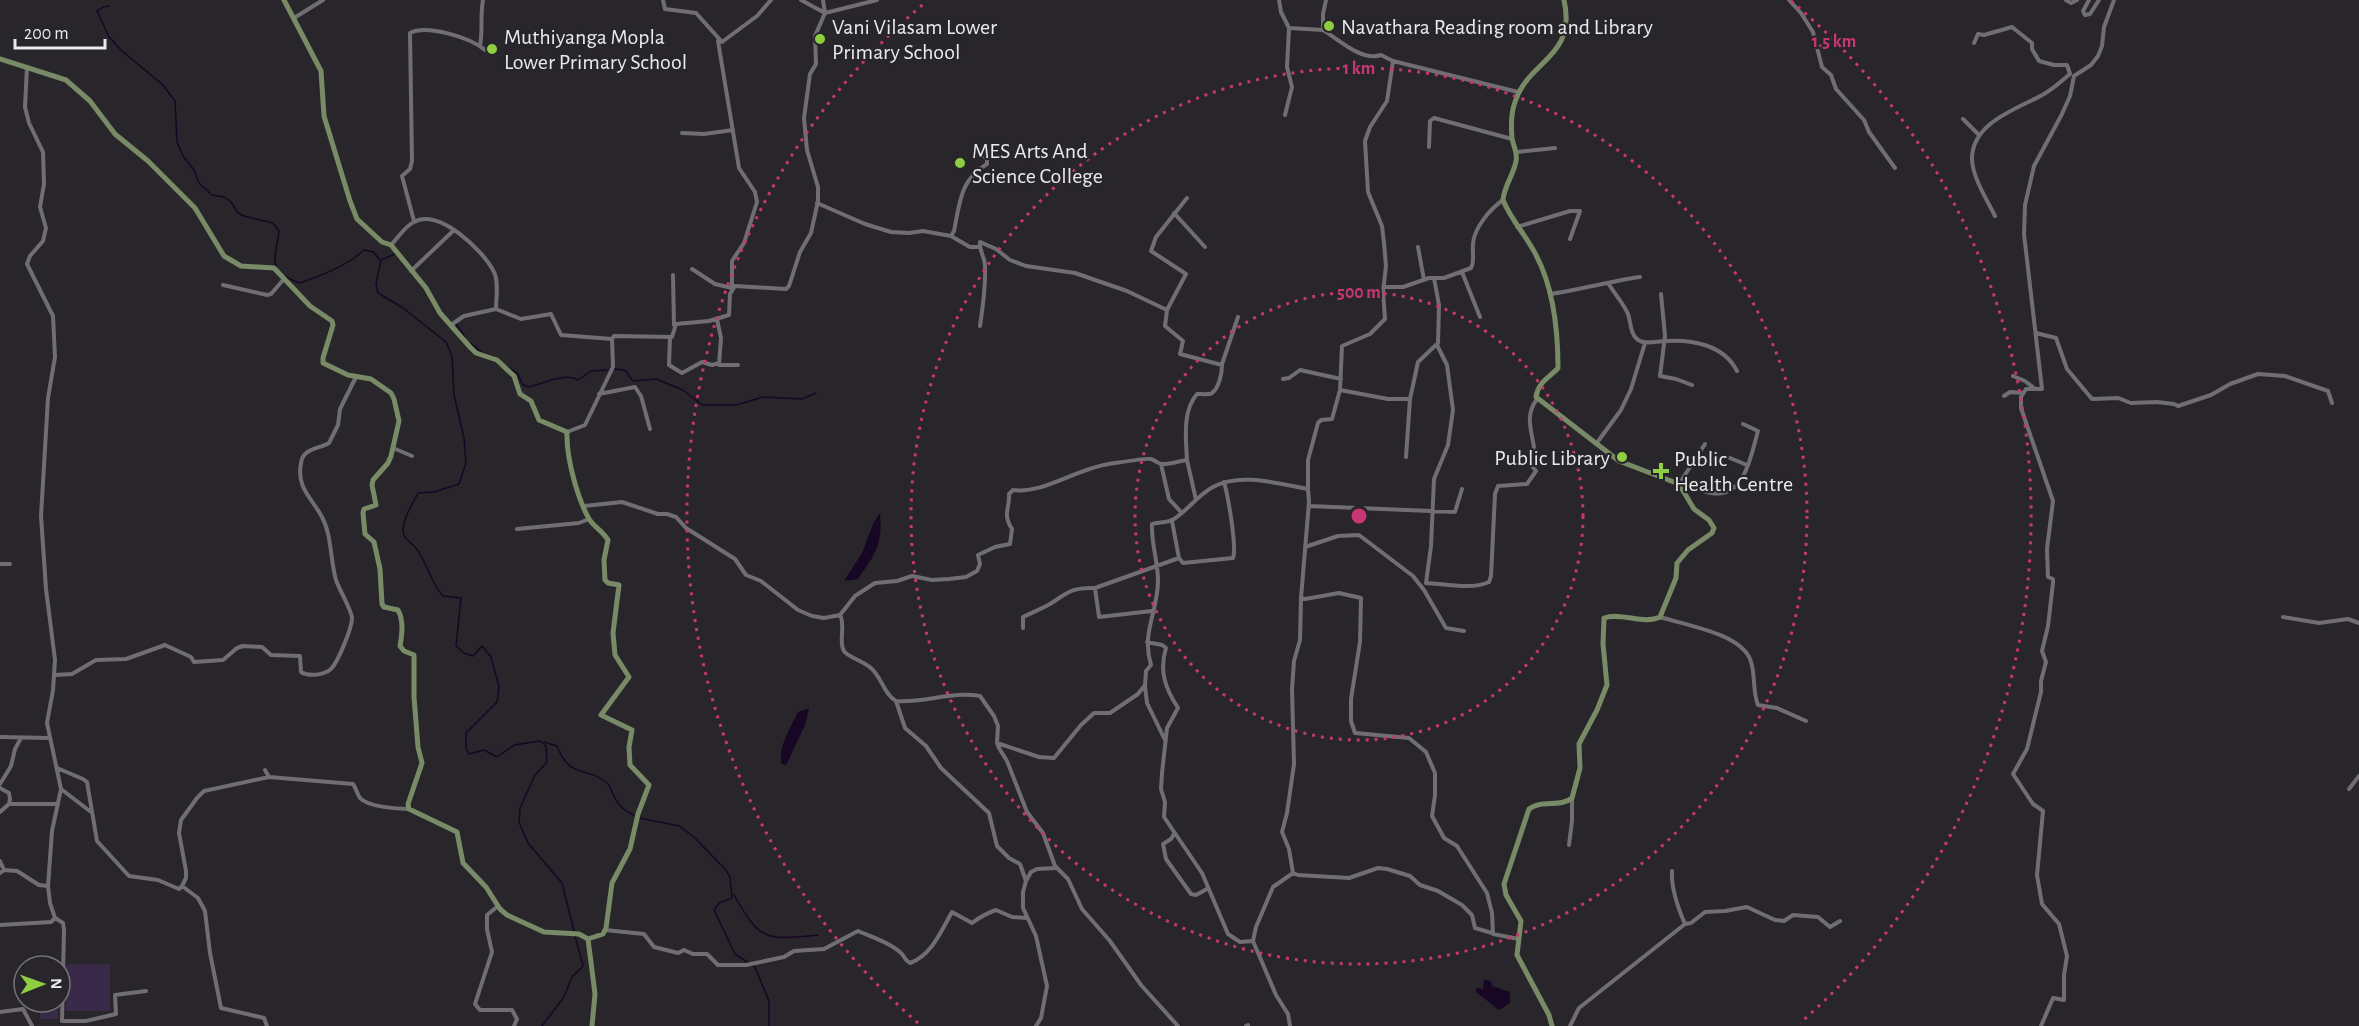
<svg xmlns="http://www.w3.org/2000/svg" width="2359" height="1026" viewBox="0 0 2359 1026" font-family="'Alegreya Sans',sans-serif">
<rect width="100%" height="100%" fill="#28262b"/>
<!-- green -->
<path fill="#3a2a49" d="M 66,964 L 110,964 L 110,1011 L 66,1011 Z
M 40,1002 L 58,1002 L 58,1019 L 40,1019 Z"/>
<!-- water -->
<path fill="#170624" d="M 880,513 C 883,544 875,555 858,579 L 844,581 L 862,553 L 873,524 Z
M 809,708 L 805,725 L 786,765 L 781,764 C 779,744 790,729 798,712 Z
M 1484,980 L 1491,981 L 1492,986 L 1510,992 L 1510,1003 L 1499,1010 L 1476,992 L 1476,988 L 1483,989 Z"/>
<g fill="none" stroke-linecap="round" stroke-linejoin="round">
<!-- stream -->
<path stroke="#170624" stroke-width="1.5" d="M 109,6 L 103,7 L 97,11 L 109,37 L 122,51 L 163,85 L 175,101 L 177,142 L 183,156 L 194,170 L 199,183 L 212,195 L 224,197 L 231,202 L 238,213 L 244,216 L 273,223 L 279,231 C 276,257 265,272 300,283 C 322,275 347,266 364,250 L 373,252 L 381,261 L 376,283 L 378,293 L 403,308 L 446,342 L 452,356 L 454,395 L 464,438 L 466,463 L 459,484 L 434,492 L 418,493 C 413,503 402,520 403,532 C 404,540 411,542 415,547 C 427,561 430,582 443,596 L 461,598 L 456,646 L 464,653 L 473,656 L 482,646 L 491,657 L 499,687 L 497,702 L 466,733 L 466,748 L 469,754 L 484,750 L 497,757 L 514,745 L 540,741 L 546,746 L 547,762 L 535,775 L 520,808 L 519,822 L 528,843 L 562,883 L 574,931
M 381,260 L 395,254
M 456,324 L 465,337
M 470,343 L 483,353 L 494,357
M 505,365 L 518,374 L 522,384 L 528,387 C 543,384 564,372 578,380 L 591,371 L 608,370
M 614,369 L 625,370 L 633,381 L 656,379 L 683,390 L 702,405 L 736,405 L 763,397 L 802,399 L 816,393
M 544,742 L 557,746 C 571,781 587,765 608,784 C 612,788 611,791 614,796 C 618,805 626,812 634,815
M 640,818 L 679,826 L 694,837 L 725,869 L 730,877 L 732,898 L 719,903 L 714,910 L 735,954 L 755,967 L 769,1001 L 769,1026
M 734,895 C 761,942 765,940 818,935
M 542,1026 L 564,997 L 572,977 L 583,966 L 575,936"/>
<!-- minor -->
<path stroke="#716e73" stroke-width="4" d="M 663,0 L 665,9 L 696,13 L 722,42 L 757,16 L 771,0
M 801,0 L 825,13 L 877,0
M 1279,0 L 1281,12 L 1289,28 L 1287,67 L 1292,87 L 1285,115
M 1789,0 L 1801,13 L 1813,32 L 1822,67 L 1831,75 L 1836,89 L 1864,120 L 1869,132 L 1895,168
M 2066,0 L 2071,3 L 2077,0
M 2089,0 L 2083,11 L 2085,15 L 2090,14 L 2099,0
M 294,18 L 323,0
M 1289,28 L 1323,30
M 1974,43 L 1978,34 L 1984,35 L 2012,27 L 2032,43 L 2032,49 L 2039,61 L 2054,65 L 2067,65 L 2070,74 C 2062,81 2053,89 2044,94 C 2018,109 1971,122 1972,160 C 1973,178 1987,200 1995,216
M 480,46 C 483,30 480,15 483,0
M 1393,61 L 1518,92
M 1963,119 L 1979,135
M 682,133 L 704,134 L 733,130
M 1429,147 L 1430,121 L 1434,118 L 1512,139
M 1517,152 L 1555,148
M 817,203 L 865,224 L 891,232 L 909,233 L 923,231 L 951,236 L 970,247 L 980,247
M 1174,213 L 1205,247
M 414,221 L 402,176 L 410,169 L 412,161 L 410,33 C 427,24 471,38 485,50
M 1517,227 L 1570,211 L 1580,211 L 1570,239
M 951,236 L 954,231 C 960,202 960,180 987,164 L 987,159 L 983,155
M 391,245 C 398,238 405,226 414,222 C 439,208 484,251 494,272 C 499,282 496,298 496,309
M 1418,247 L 1424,280
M 692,269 L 715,284 L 732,288 L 732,261 L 744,243 L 757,202 L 755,192 L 739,168 L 718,41
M 411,271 L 453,231
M 1462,272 L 1480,317
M 673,275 L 674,325
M 1608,283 C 1614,293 1624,304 1628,314 C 1631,323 1630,334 1638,340 C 1646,345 1657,341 1665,341 C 1692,339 1724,345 1737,371
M 223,285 L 267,295 L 271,294 L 284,279
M 1384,287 L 1403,287 L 1429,278 L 1444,278 L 1471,268 C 1475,261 1472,252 1473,244 C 1474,228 1490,209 1503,200
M 1550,294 C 1581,290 1610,281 1640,277
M 1661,294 L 1665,336 L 1660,376 L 1676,379 L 1692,385
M 1167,310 L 1186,274 L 1151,251 L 1156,237 L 1187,198
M 717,319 L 721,338 L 719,365 L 738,365
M 451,325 L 464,316 L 496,309 L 521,319 L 551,314 L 561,335 L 612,339
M 980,326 C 983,306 986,287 985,266 C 985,258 979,250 980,242 L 996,249 L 1010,260 L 1026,266 L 1075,273 L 1127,291 L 1167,310 L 1165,326 L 1183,341 L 1180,354 L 1222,365 C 1222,373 1219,388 1212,393 C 1209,395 1202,394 1197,394 C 1182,411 1186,440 1187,460
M 2036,333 L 2056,338 L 2067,369 L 2092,399 L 2118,398 L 2131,403 L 2157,402 L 2174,404 L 2178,406 L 2211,395 L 2230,384 L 2258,374 L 2285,376 L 2328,391 L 2332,403
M 670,337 L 669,365 L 682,373 L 702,362 L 712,365 L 719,363
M 1437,345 L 1447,365 L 1453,410 L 1448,445 L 1434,479 L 1431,546 L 1426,583 C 1445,584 1472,590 1489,582 L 1491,576 L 1495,494 L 1498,486 L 1527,484 L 1536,471 L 1527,460 L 1534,447 C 1531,429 1525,415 1537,399
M 1222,364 L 1238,317
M 2013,376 L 2025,381 L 2034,388
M 1283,379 L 1289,378 L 1300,370 L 1341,379
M 1340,390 L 1388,399 L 1410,399 L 1418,362 L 1438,343 L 1439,305 L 1434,278
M 599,394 L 635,387 L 641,396 L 650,429
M 2004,396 L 2010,392 L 2023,393
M 567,432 L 585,425 L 613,367 L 612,339 L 614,336 L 672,337 L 676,324 L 709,321 L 729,315 L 730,294 L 735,286 L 786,289 L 789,286 L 800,252 L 811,233 L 818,201 L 818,187 L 807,150 L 804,118 L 810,74 L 816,64 L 815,36 L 825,13 L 823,0
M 1596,444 L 1621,410 L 1631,389 L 1645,343
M 1705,444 L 1679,484 C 1689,486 1700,491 1711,493 C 1745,499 1751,455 1758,431 L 1743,424
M 393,448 L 412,456
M 1406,457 L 1410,399
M 1730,458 L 1747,465
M 1161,464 L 1169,499 L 1182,513
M 584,506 L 622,502 L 658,514 L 667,514 L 676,517 L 686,528 L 735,559 L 746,575 L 761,581 L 798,610 L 812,616 L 824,618 L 840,615 C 846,625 838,641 844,651 C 846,656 865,662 871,668 C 882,678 884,694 896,701 C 925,703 952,691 980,696 L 994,716 L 998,726 L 997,743 L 999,748 L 1007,761 L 1027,812 L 1043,833 L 1055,866 L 1068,879 L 1082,909 L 1110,941 L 1141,985 L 1178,1026
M 1309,506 L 1455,512 L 1462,489
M 1172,521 L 1179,558 L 1183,563 L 1233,558 C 1237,547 1228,496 1224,482
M 517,529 L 579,523 L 589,519
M 1305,547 L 1338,536 L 1359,535 L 1413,576 L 1424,590 L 1446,628 L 1464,631
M 0,564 L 10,564
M 1095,588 L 1099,617 L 1152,611
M 1301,598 L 1305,599 L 1339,593 L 1361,598 L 1360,642 L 1351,699 L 1351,721 L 1355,733 L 1409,738 L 1426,752 L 1435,773 L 1435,795 L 1432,816 L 1444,838 L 1457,846 L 1487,893 L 1492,913 L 1493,934 L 1519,939
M 840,615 L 855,596 L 875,583 L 897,581 L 912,576 L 932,580 L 949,579 L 966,577 L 977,571 L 980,564 L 978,555 L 995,547 L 1010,544 L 1012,529 C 1002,513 1010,509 1009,494 L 1013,490 C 1044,494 1075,469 1109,464 C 1116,463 1145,458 1151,459 C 1156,460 1158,465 1164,464 C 1171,464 1179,461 1187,460 L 1196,500
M 1660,617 C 1685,625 1739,633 1750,659 C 1756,673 1752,691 1758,705 L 1777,708 L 1806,721
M 2283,617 L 2319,623 L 2348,619 L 2359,623
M 1023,628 L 1023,617 C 1031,613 1041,609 1050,604 C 1067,593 1072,587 1095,588 L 1179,558
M 1147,642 L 1162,645 L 1166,648 C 1159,671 1165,688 1178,708 L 1167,728 L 1162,773 L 1161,789 L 1165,802 L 1164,817 L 1202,873 L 1228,934 L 1240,942 L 1253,941 L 1256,927 L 1273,887 L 1293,873 L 1289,849 L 1282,832 L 1287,813 L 1294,764 L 1292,689 L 1294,661 L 1300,640 L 1301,598 L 1309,502 L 1308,489
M 55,675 L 72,674 L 96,660 L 126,659 L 165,645 L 191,657 L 194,662 L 223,660 L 237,648 L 243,646 L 262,647 L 271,655 L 300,656 L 301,672 C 309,677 324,675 331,669 C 338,662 352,628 352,618 C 352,611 339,589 336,580 C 330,559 332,536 322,517 C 312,498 296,488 301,463 C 303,448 319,449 329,443 L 338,425 L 340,409 L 356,377
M 1145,686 L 1147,703 L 1165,740
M 896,701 L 905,728 L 926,746 L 941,768 L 989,813 L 997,846 L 1009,858 L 1020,864 L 1026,881
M 0,737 L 49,738
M 997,743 L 1039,757 L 1054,758 L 1081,725 L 1094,713 L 1110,713 L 1138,694 L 1145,685 L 1146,671 L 1151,665 C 1141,633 1158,611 1158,581 C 1158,561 1151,543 1152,524 C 1159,522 1168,523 1174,519 C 1188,510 1198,495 1213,487 C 1240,472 1279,484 1308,489 L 1308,460 L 1318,423 L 1321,420 L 1332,419 L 1340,390 L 1342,346 L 1370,334 L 1385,319 L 1383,292 L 1386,266 L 1384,243 L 1382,226 L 1368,192 L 1365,141 L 1370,127 L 1387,101 L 1393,61 L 1381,55 C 1362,62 1338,39 1323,30 L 1323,14 L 1326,0
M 57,768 L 83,779 L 87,782 L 97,841 L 129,876 L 158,880 L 179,889 L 182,886 L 198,898 L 205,911 L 210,953 L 221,1008 L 264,1018 L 267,1026
M 269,777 L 353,784 C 356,788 357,794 360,798 C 368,807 398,809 409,809
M 0,784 L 11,766 L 15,749 L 21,738
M 0,788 L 9,793 L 10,799 L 9,804
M 61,789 L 91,812
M 2349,789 L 2359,776
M 0,812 L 9,804 L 58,804
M 1174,834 L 1171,839 L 1163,844 L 1166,859 L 1191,894 L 1196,895 L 1207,889
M 1569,845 L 1572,821 L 1572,798
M 0,861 L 4,870 L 0,873
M 4,870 L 17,871 L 39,885 L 48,886
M 1672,871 C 1671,889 1678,908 1685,924
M 1293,873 L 1298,875 L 1349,878 L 1378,868 L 1387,869 L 1410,876 L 1420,885 L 1438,891 L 1462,905 L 1472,915 L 1475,928 L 1492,933
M 182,886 L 186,878 L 186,871 L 179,833 L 181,820 L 197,798 L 204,791 L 269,777 L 265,770
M 498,906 L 487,915 L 487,929 L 492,952 L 475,1004 L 480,1010 L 512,1010 L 517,1019 L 514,1026
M 55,918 L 63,923 L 64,930 L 62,1021 L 86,1021 L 116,1014 L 115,995 L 146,991
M 0,925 L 51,922 L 55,918 L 50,903 L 48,886 L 52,831 L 61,789 L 47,723 L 53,690 L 55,660 L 46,589 L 41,516 L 48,398 L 55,357 L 53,316 L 27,264 L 30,256 L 43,241 L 46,228 L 40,207 L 44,184 L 43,152 L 29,123 L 25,107 L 27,67
M 605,930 L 644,934 L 654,947 L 678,953 L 684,950 L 693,954 L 707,954 L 718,965 L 746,965 L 784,957 L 794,951 L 824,949 L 858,931 C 872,937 889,942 900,952 C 905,956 904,960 910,963 C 932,955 941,931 952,912 L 972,923 C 980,917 987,913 996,910 L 1012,917 L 1027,918
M 1253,941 L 1276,995 L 1288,1014 L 1290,1026
M 0,1012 L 23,1009 L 32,1026
M 1036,1026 L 1041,1018 L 1047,986 L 1036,936 L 1023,908 L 1023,892 L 1026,881 L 1031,872 L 1037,869 L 1056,868
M 1246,1026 L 1248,1025
M 1570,1026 L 1579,1008 L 1685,924 L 1691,923 L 1705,912 L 1725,911 L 1747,907 L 1775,920 L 1784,921 L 1793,915 L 1818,917 L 1830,927 L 1840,921
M 2041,1026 L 2053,998 L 2064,1000 L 2064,975 L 2067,956 L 2059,924 L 2042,904 L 2037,875 L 2043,811 L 2033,804 L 2013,774 L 2027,749 L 2041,692 L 2041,681 L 2046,662 L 2042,651 L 2048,626 L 2053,583 L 2053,579 L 2048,577 L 2047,549 L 2053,501 L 2021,408 L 2021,397 L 2026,389 L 2042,389 L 2024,234 L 2025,205 L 2034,166 L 2062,114 L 2070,96 L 2074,76 L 2091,65 L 2098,56 L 2102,46 L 2104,27 L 2114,0"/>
<!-- major -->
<path stroke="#788b66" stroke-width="5" d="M 284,0 L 321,71 L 324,116 L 350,201 L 357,219 L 382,242 L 391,245 L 426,288 L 440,313 L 470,347 L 476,353 L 497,360 L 514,376 L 520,394 L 531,401 L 539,420 L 567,432 C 566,457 577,497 589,519 C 594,527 603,531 608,540 L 604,560 L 605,580 L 608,583 L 619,585 L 613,633 L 615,655 L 629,677 L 601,715 L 632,730 L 629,747 L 630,765 L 649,785 L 638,814 L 630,849 L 612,883 L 606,928 L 603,934 L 588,939 L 595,994 L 592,1026
M 0,59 L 66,80 L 90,101 L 115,134 L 148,161 L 195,208 L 224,256 L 241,266 L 274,268 L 310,306 L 332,321 L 333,325 L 323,358 L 323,363 L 348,375 L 371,379 L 391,393 L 394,399 L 399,421 L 391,456 L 388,463 L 373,480 L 372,485 L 376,505 L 364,509 L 363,513 L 365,534 L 374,542 L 380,569 L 382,604 L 384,607 L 398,610 C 404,621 402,634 400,646 L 404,651 L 414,655 L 414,697 L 418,747 L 422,763 L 408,804 L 409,809 L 457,832 L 463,863 L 486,887 L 500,909 L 507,915 L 544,932 L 579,934 L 588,939
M 1552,1026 L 1549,1015 L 1517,955 L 1521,921 L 1506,895 L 1504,884 L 1529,809 C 1542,799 1560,808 1572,798 L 1580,768 L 1579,744 L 1597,710 L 1607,685 L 1603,644 L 1604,618 C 1622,612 1643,625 1660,617 L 1676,578 L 1677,563 L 1688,550 L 1712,533 L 1714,528 L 1709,520 L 1694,509 L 1679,484 L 1619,461 L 1536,397 C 1538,382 1549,378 1558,368 C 1558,330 1554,289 1536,255 C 1526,235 1511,220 1503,200 C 1504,186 1514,174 1516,161 C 1518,152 1513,146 1512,138 C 1511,127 1511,113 1515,102 C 1528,60 1577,58 1564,0"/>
</g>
<!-- distance rings -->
<g fill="none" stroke="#c83771" stroke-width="3" stroke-dasharray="3 6">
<circle cx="1359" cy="516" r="224"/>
<circle cx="1359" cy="516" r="448"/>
<path d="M918 1023A672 672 0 0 1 927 1M1791 1A672 672 0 0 1 1800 1023"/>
</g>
<!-- markers -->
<g fill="#8ece43" stroke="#28262b" stroke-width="2">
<circle cx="1329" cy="26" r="6"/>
<circle cx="820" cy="39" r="6"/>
<circle cx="492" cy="49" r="6"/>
<circle cx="960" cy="163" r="6"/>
<circle cx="1622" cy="457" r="6"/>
<path d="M1658 462h6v6h6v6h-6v6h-6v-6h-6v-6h6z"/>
</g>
<g text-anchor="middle" stroke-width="4.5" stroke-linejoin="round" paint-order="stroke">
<!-- poi labels -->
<g font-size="22" fill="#eae9eb" stroke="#28262b" text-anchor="start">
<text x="832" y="34">Vani Vilasam Lower<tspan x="832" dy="25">Primary School</tspan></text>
<text x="1341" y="34">Navathara Reading room and Library</text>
<text x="504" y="44">Muthiyanga Mopla<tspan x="504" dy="25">Lower Primary School</tspan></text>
<text x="972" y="158">MES Arts And<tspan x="972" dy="25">Science College</tspan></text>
<text x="1610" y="465" text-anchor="end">Public Library</text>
<text x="1674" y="466">Public<tspan x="1674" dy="25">Health Centre</tspan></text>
</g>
</g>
<circle cx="1359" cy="516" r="9" fill="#c83771" stroke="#28262b" stroke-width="3"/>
<g font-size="18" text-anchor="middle" font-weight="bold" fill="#c83771" stroke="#28262b" stroke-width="4.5" stroke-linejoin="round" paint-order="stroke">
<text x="1834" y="47">1.5 km</text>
<text x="1359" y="74">1 km</text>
<text x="1359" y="298">500 m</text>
</g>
<!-- north arrow -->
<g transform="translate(42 984) rotate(89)"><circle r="28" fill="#28262b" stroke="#767478" stroke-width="1.5"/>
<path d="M0-4.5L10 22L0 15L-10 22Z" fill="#8ece43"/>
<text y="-9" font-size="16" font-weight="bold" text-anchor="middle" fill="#eae9eb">N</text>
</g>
<!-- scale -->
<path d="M15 39v9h90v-9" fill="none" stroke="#eae9eb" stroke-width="3"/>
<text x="24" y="39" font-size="18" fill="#eae9eb" stroke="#28262b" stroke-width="4.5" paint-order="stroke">200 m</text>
</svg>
